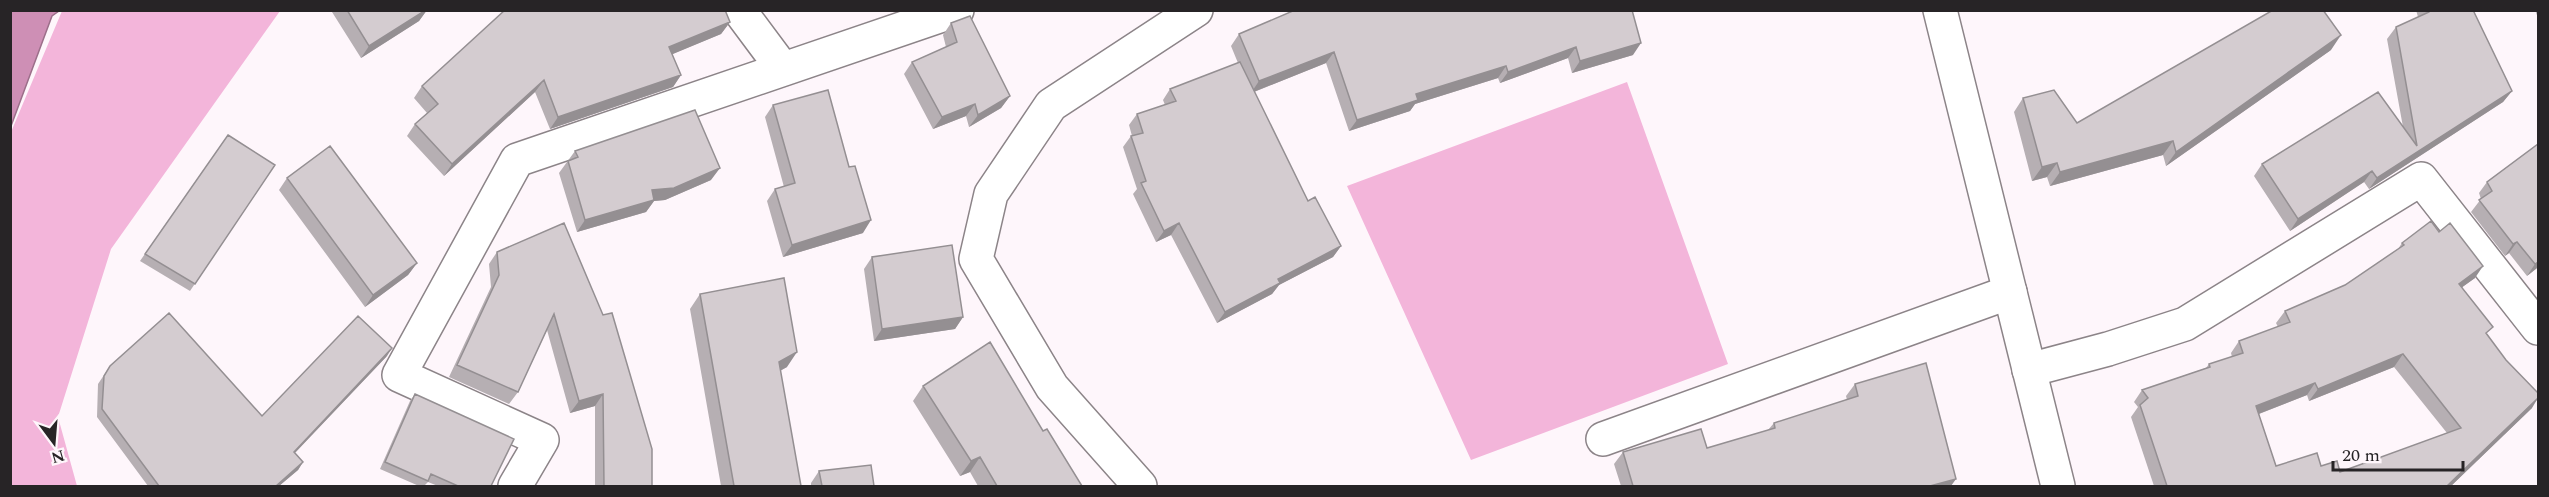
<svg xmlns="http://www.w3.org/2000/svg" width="2549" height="497" viewBox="0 0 2549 497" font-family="Spectral,serif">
<rect width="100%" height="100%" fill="#fef6fb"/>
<!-- green -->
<path fill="#f3b5da" d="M 62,11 L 280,11 L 111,249 L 58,417 L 77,486 L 13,486 L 10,483 L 11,132 Z
M 1627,82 L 1728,364 L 1471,460 L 1347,186 Z"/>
<!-- water -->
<path fill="#ce8fb5" stroke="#9c6f8a" stroke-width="1.5" d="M 11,10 L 59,11 L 52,16 L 11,126 Z"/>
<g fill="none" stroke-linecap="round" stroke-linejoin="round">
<!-- minor casing -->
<g stroke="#8c8488" stroke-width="36">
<path id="minor" d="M 739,10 L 783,69
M 2029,370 L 2108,349 L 2185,324 L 2421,179 L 2538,328
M 1603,439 L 2010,292
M 515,486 L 542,440 L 399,375 L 517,160 L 957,10
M 1140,486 L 1052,387 L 976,259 L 991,194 L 1051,105 L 1196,10"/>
</g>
<!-- tertiary casing -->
<g stroke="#8c8488" stroke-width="36">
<path id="tertiary" d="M 1940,10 L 2058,486"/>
</g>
<!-- minor -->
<use href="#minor" stroke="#fff" stroke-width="33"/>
<!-- tertiary -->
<use href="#tertiary" stroke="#fff" stroke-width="33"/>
</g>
<!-- wall -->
<path fill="#b6afb3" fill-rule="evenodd" d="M 334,10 L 427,10 L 419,21 L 361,58 L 332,12 Z
M 1295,10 L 1633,55 L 1572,73 L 1568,58 L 1500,83 L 1498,78 L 1415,104 L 1410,111 L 1349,131 L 1326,63 L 1254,92 L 1308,201 L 1341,246 L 1333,257 L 1279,285 L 1272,294 L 1217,323 L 1171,235 L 1156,242 L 1133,194 L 1137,189 L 1123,147 L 1131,136 L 1132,136 L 1129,125 L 1137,114 L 1165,105 L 1163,100 L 1170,89 L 1238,63 L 1231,46 L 1239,34 Z
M 2416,10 L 2473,10 L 2512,91 L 2503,102 L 2369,189 L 2364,182 L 2290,231 L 2254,176 L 2262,164 L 2403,127 L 2387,39 L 2396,27 L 2418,17 Z
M 2535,10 L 2538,10 L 2538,18 Z
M 730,22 L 721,34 L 672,54 L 681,75 L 673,87 L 550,129 L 535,92 L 444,176 L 407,136 L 415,124 L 427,113 L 414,98 L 422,86 Z
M 951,23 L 1010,96 L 1001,108 L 969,127 L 966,116 L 933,129 L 904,74 L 912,62 L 946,47 L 943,35 Z
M 2331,50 L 2166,166 L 2163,155 L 2050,186 L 2047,177 L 2032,181 L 2014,112 L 2023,98 L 2077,123 Z
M 773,105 L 863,233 L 783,257 L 767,201 L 775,189 L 784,187 L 765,117 Z
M 228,135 L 275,165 L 190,291 L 140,261 Z
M 2538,144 L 2538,270 L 2537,268 L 2527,276 L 2509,253 L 2505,256 L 2471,212 L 2481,199 L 2479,193 L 2487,182 Z
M 575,151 L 711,180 L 665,200 L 654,201 L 646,212 L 577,232 L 559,173 Z
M 287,178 L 417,263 L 408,275 L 365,307 L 279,190 Z
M 564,223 L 652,486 L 595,486 L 595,406 L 570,413 L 547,330 L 518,392 L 509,404 L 449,377 L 491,287 L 489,264 L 497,252 Z
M 2402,243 L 2475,278 L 2462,287 L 2487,335 L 2532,408 L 2451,486 L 2154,486 L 2131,417 L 2138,407 L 2134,402 L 2142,390 L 2206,368 L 2209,364 L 2232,357 L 2231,353 L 2239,341 L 2278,327 L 2276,323 L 2285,311 L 2345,285 L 2398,249 ZM 2394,367 L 2447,433 L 2340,472 L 2321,466 L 2276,466 L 2259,414 L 2307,395 L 2309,401 Z
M 872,257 L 963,317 L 955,329 L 874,341 L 864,269 Z
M 700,294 L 787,367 L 780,371 L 801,486 L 721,486 L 690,309 Z
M 387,356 L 295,453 L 303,462 L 298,470 L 279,486 L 148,486 L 97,417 L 98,384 L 110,366 L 262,416 Z
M 1855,384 L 1951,486 L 1621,486 L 1614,464 L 1623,452 L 1707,448 L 1768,430 L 1774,423 L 1847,400 L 1846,396 Z
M 923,386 L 1043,431 L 1082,486 L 978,486 L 970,472 L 960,476 L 913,401 Z
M 415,394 L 491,486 L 438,486 L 428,482 L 424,486 L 419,486 L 380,469 L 410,401 Z
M 819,471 L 874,486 L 811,486 L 811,483 Z"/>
<!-- shaded-wall -->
<path fill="#948f92" d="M 426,10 L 427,10 L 419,21 L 361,58 L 369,46 Z
M 730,22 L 721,34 L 661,59 L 669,47 Z
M 2341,35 L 2331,50 L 2166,166 L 2176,152 Z
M 1641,43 L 1633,55 L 1572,73 L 1580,61 Z
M 1576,47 L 1568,58 L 1500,83 L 1508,72 Z
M 1334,52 L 1326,63 L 1251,93 L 1259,81 Z
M 1506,66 L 1498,78 L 1415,104 L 1410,111 L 1349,131 L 1357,120 L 1416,94 Z
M 681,75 L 673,87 L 550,129 L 558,117 Z
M 544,80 L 535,92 L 444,176 L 452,164 Z
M 2512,91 L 2503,102 L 2369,189 L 2377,178 Z
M 1010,96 L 1001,108 L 969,127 L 978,115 Z
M 975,104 L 966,116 L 933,129 L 942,117 Z
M 2173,141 L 2163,155 L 2050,186 L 2060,172 Z
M 2057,163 L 2047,177 L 2032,181 L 2042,167 Z
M 720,168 L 711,180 L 665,200 L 654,201 L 646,212 L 577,232 L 585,220 L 652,190 Z
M 2372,171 L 2364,182 L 2290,231 L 2298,219 Z
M 871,220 L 863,233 L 783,257 L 792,245 Z
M 1179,223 L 1171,235 L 1156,242 L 1164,231 Z
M 2517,242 L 2509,253 L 2505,256 L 2513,244 Z
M 1341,246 L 1333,257 L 1279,285 L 1272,294 L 1217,323 L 1225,312 L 1278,279 Z
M 2538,262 L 2538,266 L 2537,268 L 2527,276 L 2535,264 Z
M 417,263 L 408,275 L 365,307 L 373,295 Z
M 2483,266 L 2475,278 L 2450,296 L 2459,284 Z
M 963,317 L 955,329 L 874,341 L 882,329 Z
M 392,348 L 387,356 L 288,460 L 294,452 Z
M 797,352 L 787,367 L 768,377 L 779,362 Z
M 2403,354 L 2394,367 L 2309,401 L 2318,389 Z
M 2315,383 L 2307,395 L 2248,418 L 2256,406 Z
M 603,394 L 595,406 L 570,413 L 579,401 Z
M 2538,398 L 2532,408 L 2451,486 L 2447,486 Z
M 980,457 L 970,472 L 960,476 L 971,461 Z
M 303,462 L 298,470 L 279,486 L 276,486 Z
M 1956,479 L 1951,486 L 1930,486 Z"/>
<!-- building -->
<path fill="#d4ccd0" stroke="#948f92" stroke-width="1.5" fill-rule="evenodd" d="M 347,10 L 426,10 L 369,46 Z
M 505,10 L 725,10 L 730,22 L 669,47 L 681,75 L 558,117 L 544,80 L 452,164 L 415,124 L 438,104 L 422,86 Z
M 1295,10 L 1632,10 L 1641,43 L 1580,61 L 1576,47 L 1508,72 L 1506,66 L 1416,94 L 1418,100 L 1357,120 L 1334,52 L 1259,81 L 1239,34 Z
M 2273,10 L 2323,10 L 2341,35 L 2176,152 L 2173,141 L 2060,172 L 2057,163 L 2042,167 L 2023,98 L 2054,90 L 2077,123 Z
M 2429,10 L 2473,10 L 2512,91 L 2377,178 L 2372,171 L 2298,219 L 2262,164 L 2378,92 L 2417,146 L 2396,27 L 2429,12 Z
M 970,16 L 1010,96 L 978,115 L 975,104 L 942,117 L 912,62 L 957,42 L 951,23 Z
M 1240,62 L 1308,201 L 1315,197 L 1341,246 L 1278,279 L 1280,283 L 1225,312 L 1179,223 L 1164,231 L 1141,183 L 1146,181 L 1131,136 L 1143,133 L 1137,114 L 1176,101 L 1170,89 Z
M 828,90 L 849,167 L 855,166 L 871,220 L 792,245 L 775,189 L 795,183 L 773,105 Z
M 695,110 L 720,168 L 674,188 L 652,190 L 654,200 L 585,220 L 568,161 L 578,157 L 575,151 Z
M 228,135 L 275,165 L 195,284 L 145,254 Z
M 2538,144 L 2538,262 L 2535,264 L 2517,242 L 2513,244 L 2479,200 L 2492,191 L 2487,182 Z
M 330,146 L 417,263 L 373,295 L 287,178 Z
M 2431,221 L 2439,232 L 2450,223 L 2483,266 L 2459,284 L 2493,327 L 2486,333 L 2506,360 L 2538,393 L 2538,398 L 2447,486 L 2167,486 L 2140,405 L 2148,398 L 2142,390 L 2210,367 L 2209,364 L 2243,353 L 2239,341 L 2290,322 L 2285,311 L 2345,285 L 2404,245 L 2402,243 ZM 2403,354 L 2461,428 L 2340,472 L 2337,461 L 2321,466 L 2317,453 L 2276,466 L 2256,406 L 2315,383 L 2318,389 Z
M 564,223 L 603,315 L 612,313 L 652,449 L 652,486 L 604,486 L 603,394 L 579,401 L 554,314 L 518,392 L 457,365 L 499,275 L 497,252 Z
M 952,245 L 963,317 L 882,329 L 872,257 Z
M 784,278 L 797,352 L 779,362 L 801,486 L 734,486 L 700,294 Z
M 169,313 L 262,416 L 358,316 L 392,348 L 294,452 L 303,462 L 276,486 L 159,486 L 102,409 L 104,376 L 110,366 Z
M 990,342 L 1043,431 L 1047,429 L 1082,486 L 997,486 L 980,457 L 971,461 L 923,386 Z
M 1926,363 L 1956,479 L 1930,486 L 1633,486 L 1623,452 L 1701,429 L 1707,448 L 1775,428 L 1774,423 L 1858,396 L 1855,384 Z
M 415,394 L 514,439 L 491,486 L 458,486 L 431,474 L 428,481 L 385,462 Z
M 871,465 L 874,486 L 822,486 L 819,471 Z"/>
<!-- border -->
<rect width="2549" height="497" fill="none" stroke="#272426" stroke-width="24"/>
<!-- north arrow -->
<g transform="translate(54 443) rotate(164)" stroke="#fef6fb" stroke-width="4.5" paint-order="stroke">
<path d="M0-4.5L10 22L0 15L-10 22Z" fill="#272426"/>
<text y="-9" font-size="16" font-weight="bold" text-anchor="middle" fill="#272426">N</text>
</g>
<!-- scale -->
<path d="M2333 461v9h130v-9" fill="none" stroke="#272426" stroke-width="3"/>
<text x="2342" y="461" font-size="18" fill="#272426" stroke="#fef6fb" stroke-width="4.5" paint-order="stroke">20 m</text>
</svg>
